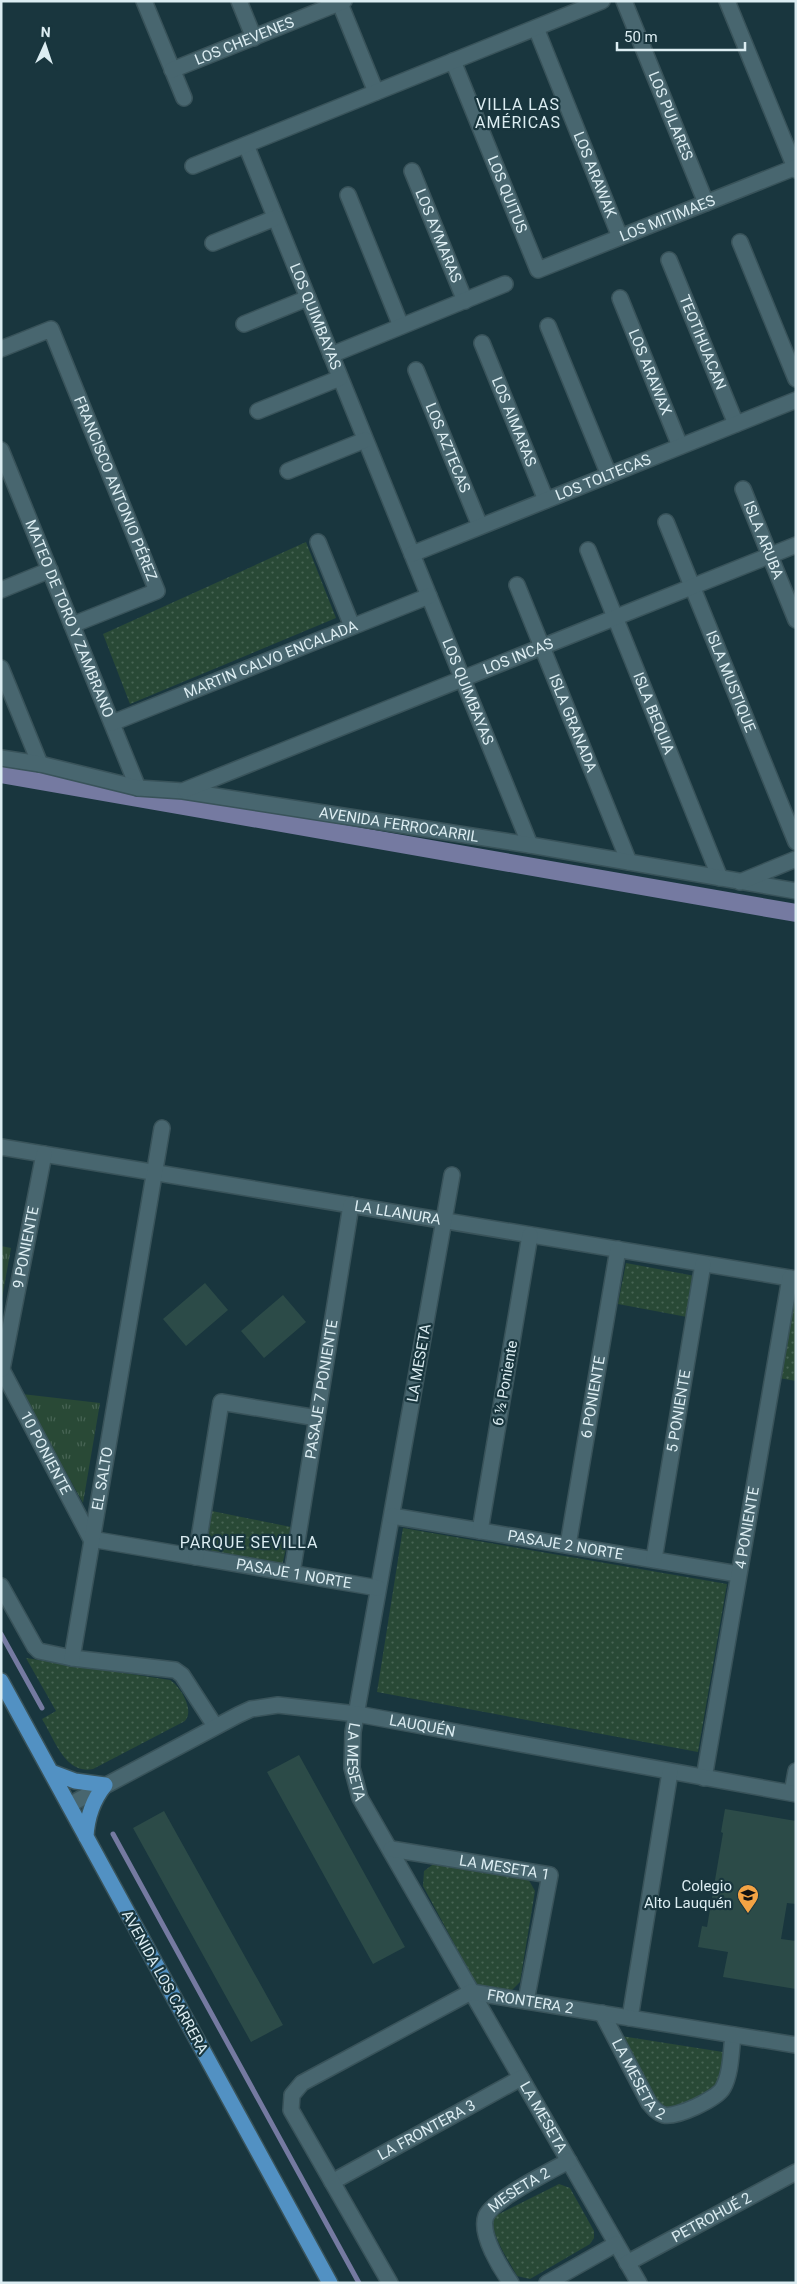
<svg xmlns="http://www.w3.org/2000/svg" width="797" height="2284" viewBox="0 0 797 2284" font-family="Roboto,sans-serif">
<defs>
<pattern id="grass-tufts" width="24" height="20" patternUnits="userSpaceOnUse" patternTransform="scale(1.25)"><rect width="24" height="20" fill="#294936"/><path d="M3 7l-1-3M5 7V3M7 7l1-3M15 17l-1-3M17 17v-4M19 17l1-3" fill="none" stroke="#476454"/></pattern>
<pattern id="park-dots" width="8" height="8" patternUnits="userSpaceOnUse" patternTransform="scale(1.25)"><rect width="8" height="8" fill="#294936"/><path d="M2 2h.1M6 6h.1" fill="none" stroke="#476454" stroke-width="1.8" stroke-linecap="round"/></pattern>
</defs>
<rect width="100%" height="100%" fill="#19363e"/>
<!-- grass -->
<path fill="url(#grass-tufts)" d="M 1,1246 L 11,1248 L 1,1304 Z
M 22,1394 L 100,1403 L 83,1503 Z"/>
<!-- park -->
<path fill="url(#park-dots)" d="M 306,542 L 336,618 L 130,704 L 103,634 Z
M 626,1263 L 695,1276 L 687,1317 L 618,1304 Z
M 791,1299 L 796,1299 L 796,1381 L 779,1378 Z
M 212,1511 L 291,1527 L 282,1566 L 205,1552 Z
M 403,1528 L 727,1584 L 698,1752 L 377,1692 Z
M 26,1658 L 170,1680 C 180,1686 195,1710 185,1721 L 93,1769 C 65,1775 54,1738 42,1719 L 56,1711 Z
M 435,1863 L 526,1878 L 530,1882 L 535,1891 L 520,1982 L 511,1991 L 478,1987 L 476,1984 L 423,1886 L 424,1871 Z
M 621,2036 L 723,2052 L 721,2077 L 714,2090 L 676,2110 L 666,2110 L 658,2104 Z
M 559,2184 L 570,2188 L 594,2231 L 594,2238 L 590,2244 L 530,2279 L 517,2276 C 510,2262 486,2229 495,2216 Z"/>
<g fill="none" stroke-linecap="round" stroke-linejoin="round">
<!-- stream -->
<path stroke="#757aa1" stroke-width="5" d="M 1,1634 L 42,1708
M 113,1834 L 359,2283"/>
<!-- canal -->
<path stroke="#757aa1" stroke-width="18" d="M 1,774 L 796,913"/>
</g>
<!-- building -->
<path fill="#2c4b48" d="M 205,1283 L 228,1310 L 186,1346 L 163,1319 Z
M 283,1295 L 306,1322 L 264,1358 L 241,1331 Z
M 299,1755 L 405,1947 L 373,1964 L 267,1772 Z
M 725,1809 L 796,1821 L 796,1904 L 787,1903 L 781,1939 L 796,1941 L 796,1989 L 723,1977 L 728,1952 L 698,1947 L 702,1926 L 707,1927 L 723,1833 L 721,1832 Z
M 164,1811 L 283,2025 L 251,2042 L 133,1828 Z"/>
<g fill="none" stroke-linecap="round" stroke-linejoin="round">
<!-- minor casing -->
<g stroke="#39535a" stroke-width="18">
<g id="minor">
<path d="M 144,1 L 184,98"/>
<path d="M 239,1 L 254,38"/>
<path d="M 339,1 L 376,92"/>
<path id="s1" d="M 624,1 L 706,203"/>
<path d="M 727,1 L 796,170"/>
<path id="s2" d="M 536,28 L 620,237"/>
<path id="s3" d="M 453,61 L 538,270 L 796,167"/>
<path id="s4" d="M 172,70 L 344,1"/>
<path id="s5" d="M 246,145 L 530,845"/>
<path d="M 193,166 L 602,1"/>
<path id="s6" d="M 412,171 L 465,301"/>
<path d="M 348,195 L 401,326"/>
<path d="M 740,242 L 796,379"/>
<path d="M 213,243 L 275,218"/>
<path id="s7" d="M 669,260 L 736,424"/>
<path id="s8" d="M 620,298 L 680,446"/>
<path d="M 244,324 L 308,298"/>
<path d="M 548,326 L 609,475"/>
<path id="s9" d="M 482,343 L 546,500"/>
<path id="s10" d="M 1,349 L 51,329 L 157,591 L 72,625"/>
<path d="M 331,355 L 505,284"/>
<path id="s11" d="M 416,370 L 480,526"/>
<path d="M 258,411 L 340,378"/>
<path id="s12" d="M 1,450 L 138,788"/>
<path d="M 288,471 L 365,440"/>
<path id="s13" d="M 743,489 L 796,620"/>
<path id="s14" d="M 666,522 L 796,842"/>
<path d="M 318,542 L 352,626"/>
<path id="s15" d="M 588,550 L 720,878"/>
<path id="s16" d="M 412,554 L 796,400"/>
<path id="s17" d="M 517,585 L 629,862"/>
<path d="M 1,590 L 50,570"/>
<path d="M 1,668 L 40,764"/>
<path id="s18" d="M 112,723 L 429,596"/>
<path id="s19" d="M 1,758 L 40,764 L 138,788 L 183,791 L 530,845 L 796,891"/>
<path id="s20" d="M 185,790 L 796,545"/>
<path d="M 740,882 L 796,859"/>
<path id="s21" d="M 1,1147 L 796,1279"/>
<path id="s22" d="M 452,1175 L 353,1732 L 352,1768 L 360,1798 L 639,2283"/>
<path id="s23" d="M 1,1368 L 91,1539 L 378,1588"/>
<path id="s24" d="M 2,1369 L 44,1154"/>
<path id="s25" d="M 392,1516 L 738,1574"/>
<path d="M 480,1531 L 530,1235"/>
<path id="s26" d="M 568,1545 L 618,1249"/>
<path d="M 196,1557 L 221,1402 L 317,1418"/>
<path id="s27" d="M 654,1559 L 703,1264"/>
<path id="s28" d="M 292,1573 L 351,1205"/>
<path d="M 1,1586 L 35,1647 L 39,1651 L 72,1658 L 175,1670 L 182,1675 L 215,1726"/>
<path id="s29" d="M 72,1658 L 162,1128"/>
<path id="s30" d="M 704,1778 L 790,1278"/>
<path d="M 792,1793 L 796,1771"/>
<path id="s31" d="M 69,1805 L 238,1715 L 251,1709 L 278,1705 L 357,1714 L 796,1794"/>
<path id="s32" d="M 391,1849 L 550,1875 L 526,2001"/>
<path id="s33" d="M 602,2013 L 649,2103 C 653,2108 657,2113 664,2115 C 676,2118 717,2099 723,2088 C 731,2074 731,2052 733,2035"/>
<path d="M 630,2018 L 670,1772"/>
<path id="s34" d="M 332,2182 L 521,2078"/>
<path id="s35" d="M 627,2263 L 796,2172"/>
<path id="s36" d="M 390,2283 L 291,2110 L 292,2095 L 302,2083 L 471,1992 L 796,2045"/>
<path id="s37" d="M 511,2283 C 501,2269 479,2234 486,2216 C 494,2199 550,2171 569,2161"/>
<path d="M 547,2283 L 616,2244"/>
</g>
</g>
<!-- major casing -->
<g stroke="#39535a" stroke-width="18">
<path id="major" d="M 1,1681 L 330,2283
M 51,1772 L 75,1781 L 105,1785
M 86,1837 C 87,1817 92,1801 105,1785"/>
</g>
<!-- minor -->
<use href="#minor" stroke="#48666f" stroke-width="15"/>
<!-- major -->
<use href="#major" stroke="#5291c3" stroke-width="15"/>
</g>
<!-- icons -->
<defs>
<g id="school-pin" transform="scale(1.125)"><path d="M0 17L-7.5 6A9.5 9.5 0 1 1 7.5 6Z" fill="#f4a344" stroke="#19363e"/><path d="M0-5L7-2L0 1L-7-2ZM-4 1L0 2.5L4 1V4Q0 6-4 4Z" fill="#111"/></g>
</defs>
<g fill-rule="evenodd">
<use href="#school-pin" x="748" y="1895"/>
</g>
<g text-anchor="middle" stroke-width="4.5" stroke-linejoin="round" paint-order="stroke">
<!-- street labels -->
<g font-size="15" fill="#dcedf2" stroke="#19363e">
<text dy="5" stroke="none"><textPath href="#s4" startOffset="78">LOS CHEVENES</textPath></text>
<text dy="5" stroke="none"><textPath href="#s1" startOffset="124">LOS PULARES</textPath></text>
<text dy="5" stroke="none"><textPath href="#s2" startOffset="158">LOS ARAWAK</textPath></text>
<text dy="5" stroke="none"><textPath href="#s3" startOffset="144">LOS QUITUS</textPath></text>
<text dy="5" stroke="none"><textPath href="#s3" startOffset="365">LOS MITIMAES</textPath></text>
<text dy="5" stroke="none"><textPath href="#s6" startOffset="70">LOS AYMARAS</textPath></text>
<text dy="5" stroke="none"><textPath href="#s5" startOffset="185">LOS QUIMBAYAS</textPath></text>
<text dy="5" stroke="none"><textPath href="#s7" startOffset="89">TEOTIHUACAN</textPath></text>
<text dy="5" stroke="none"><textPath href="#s8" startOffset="80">LOS ARAWAX</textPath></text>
<text dy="5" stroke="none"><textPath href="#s9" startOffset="85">LOS AIMARAS</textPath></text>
<text dy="5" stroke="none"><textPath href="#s11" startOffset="84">LOS AZTECAS</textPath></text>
<text dy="5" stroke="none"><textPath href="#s16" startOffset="206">LOS TOLTECAS</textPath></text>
<text dy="5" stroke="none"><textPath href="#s10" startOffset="226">FRANCISCO ANTONIO PÉREZ</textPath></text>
<text dy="5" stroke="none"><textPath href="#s13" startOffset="55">ISLA ARUBA</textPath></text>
<text dy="5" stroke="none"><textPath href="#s12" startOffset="182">MATEO DE TORO Y ZAMBRANO</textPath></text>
<text dy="5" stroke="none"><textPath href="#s20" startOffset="359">LOS INCAS</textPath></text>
<text dy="5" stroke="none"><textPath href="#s18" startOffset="171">MARTIN CALVO ENCALADA</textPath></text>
<text dy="5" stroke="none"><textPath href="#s14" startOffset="172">ISLA MUSTIQUE</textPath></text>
<text dy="5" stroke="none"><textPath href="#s5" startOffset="590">LOS QUIMBAYAS</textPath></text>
<text dy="5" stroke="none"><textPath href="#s15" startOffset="176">ISLA BEQUIA</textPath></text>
<text dy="5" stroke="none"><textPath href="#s17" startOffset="149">ISLA GRANADA</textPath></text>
<text dy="5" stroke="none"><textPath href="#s19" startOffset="404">AVENIDA FERROCARRIL</textPath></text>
<text dy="5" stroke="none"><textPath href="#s21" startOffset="402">LA LLANURA</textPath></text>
<text dy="5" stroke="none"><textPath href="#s24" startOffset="124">9 PONIENTE</textPath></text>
<text transform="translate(419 1363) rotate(-80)" y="5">LA MESETA</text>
<text transform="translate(505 1383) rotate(-80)" y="5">6 ½ Poniente</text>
<text dy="5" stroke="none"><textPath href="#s28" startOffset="186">PASAJE 7 PONIENTE</textPath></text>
<text dy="5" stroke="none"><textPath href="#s26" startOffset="150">6 PONIENTE</textPath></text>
<text dy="5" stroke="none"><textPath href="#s27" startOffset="150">5 PONIENTE</textPath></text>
<text dy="5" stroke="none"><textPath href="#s23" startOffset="96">10 PONIENTE</textPath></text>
<text dy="5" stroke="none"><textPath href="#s29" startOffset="182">EL SALTO</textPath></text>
<text dy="5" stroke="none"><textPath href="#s30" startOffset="254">4 PONIENTE</textPath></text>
<text dy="5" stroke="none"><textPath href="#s25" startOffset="176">PASAJE 2 NORTE</textPath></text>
<text dy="5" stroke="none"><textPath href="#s23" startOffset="399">PASAJE 1 NORTE</textPath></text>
<text dy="5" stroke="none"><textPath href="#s31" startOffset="379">LAUQUÉN</textPath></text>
<text dy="5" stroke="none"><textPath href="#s22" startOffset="596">LA MESETA</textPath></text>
<text dy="5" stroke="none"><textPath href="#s32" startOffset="115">LA MESETA 1</textPath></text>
<text transform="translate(165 1982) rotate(61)" y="5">AVENIDA LOS CARRERA</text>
<text dy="5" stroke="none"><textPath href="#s36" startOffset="482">FRONTERA 2</textPath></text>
<text dy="5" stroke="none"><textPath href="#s33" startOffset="76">LA MESETA 2</textPath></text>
<text dy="5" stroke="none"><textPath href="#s22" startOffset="1001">LA MESETA</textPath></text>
<text dy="5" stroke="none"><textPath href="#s34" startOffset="108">LA FRONTERA 3</textPath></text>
<text dy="5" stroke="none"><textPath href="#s37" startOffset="116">MESETA 2</textPath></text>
<text dy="5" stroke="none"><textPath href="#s35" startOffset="96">PETROHUÉ 2</textPath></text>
</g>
<!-- poi labels -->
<g font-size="15" fill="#dcedf2" stroke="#19363e" text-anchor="end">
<text x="732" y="1891">Colegio<tspan x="732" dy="17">Alto Lauquén</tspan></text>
</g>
<!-- neighbourhood labels -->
<g font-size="16" letter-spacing="1" fill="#dcedf2" stroke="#19363e">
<text x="518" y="110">VILLA LAS<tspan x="518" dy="18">AMÉRICAS</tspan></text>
<text x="249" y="1548">PARQUE SEVILLA</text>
</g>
</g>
<!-- border -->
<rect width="797" height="2284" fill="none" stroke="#dcedf2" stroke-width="5"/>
<!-- north arrow -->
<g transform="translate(45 45) rotate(3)" stroke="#19363e" stroke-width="4" paint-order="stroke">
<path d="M0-4L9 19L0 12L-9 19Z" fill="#dcedf2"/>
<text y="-8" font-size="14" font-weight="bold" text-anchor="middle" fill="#dcedf2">N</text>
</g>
<!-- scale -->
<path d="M617 42v8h128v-8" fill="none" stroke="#dcedf2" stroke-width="2.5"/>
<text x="624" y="42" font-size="15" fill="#dcedf2" stroke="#19363e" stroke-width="4" paint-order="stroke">50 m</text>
</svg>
